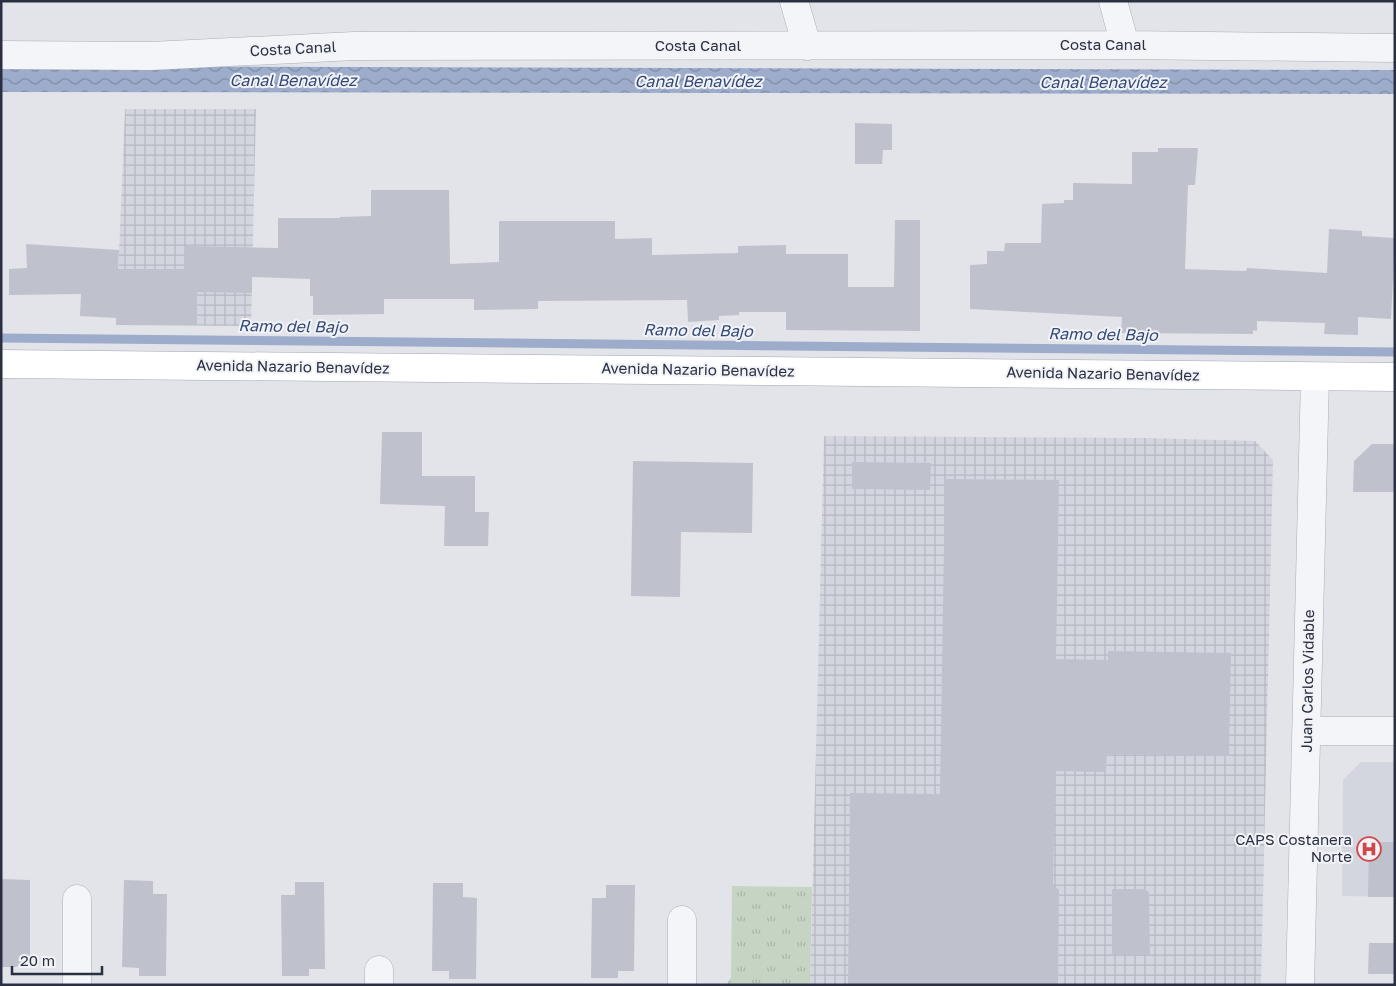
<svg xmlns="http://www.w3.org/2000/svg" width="1396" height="986" viewBox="0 0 1396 986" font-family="'Golos Text',sans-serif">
<defs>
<pattern id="industrial-grid" width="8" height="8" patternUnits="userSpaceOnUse" patternTransform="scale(1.25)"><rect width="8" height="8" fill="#d4d6df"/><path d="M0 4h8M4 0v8" fill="none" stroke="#b6b8c1"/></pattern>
<pattern id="park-tufts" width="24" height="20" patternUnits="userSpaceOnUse" patternTransform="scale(1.25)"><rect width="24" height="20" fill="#c5d4c3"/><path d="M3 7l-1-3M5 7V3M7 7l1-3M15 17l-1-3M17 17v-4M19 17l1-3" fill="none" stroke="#a9b6a9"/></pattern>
<pattern id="water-waves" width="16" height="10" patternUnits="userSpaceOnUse" patternTransform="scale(1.25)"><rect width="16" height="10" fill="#9dacca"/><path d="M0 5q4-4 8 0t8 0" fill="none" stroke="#808ca6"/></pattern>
</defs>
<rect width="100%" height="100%" fill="#e2e4ea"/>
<!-- built -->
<path fill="#d4d6df" d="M 1361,762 L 1395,762 L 1395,897 L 1342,896 L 1343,780 Z"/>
<!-- industrial -->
<path fill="url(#industrial-grid)" d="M 125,109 L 256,109 L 251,326 L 116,325 Z
M 824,436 L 1147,438 L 1255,441 L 1273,460 L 1261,985 L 810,985 Z"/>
<!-- park -->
<path fill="url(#park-tufts)" d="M 732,886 L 812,887 L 810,985 L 726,985 L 731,978 Z"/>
<!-- water -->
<path fill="url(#water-waves)" d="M 1,66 L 1395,70 L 1395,94 L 1,92 Z"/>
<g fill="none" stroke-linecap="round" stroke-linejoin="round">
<!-- stream -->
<path stroke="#9dacca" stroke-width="9" d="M 1,338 L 1395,352"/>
</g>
<!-- building -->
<path fill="#bfc2cd" d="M 855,123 L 892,124 L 892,150 L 883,150 L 882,164 L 855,164 Z
M 1158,148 L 1198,148 L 1195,185 L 1188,185 L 1185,269 L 1246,271 L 1247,268 L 1327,273 L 1329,229 L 1362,231 L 1362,236 L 1395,238 L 1391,319 L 1358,317 L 1358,335 L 1324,334 L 1325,323 L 1257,321 L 1257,331 L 1253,330 L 1253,334 L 1121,333 L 1122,317 L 970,309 L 970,265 L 987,264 L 987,251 L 1004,251 L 1005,243 L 1041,243 L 1042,204 L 1064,203 L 1064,200 L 1073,200 L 1073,183 L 1132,184 L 1132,152 L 1158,152 Z
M 371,190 L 449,190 L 450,264 L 499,262 L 499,221 L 615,221 L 615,239 L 652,238 L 652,255 L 738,253 L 738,246 L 786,245 L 786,254 L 848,254 L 848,287 L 894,287 L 895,220 L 920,220 L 920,331 L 786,330 L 786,312 L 739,312 L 739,315 L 719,316 L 719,320 L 688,322 L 687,300 L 538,301 L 538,309 L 474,310 L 474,299 L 384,299 L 384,314 L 313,315 L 313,296 L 310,296 L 310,279 L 252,277 L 252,293 L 197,292 L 197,325 L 116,325 L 116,318 L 80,316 L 81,294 L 9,295 L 9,269 L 27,268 L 26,244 L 119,250 L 118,269 L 185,269 L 185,246 L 278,248 L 278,218 L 340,218 L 340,217 L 371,216 Z
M 382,432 L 422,432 L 422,476 L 475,476 L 475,512 L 489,512 L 488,546 L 444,546 L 445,506 L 380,504 Z
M 1372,444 L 1395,444 L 1395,492 L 1353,492 L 1354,461 Z
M 633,461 L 753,463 L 752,533 L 681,532 L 680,597 L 631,596 Z
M 852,462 L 931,463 L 930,490 L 852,489 Z
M 945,479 L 1059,480 L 1056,659 L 1108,660 L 1108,651 L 1231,653 L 1229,756 L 1107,754 L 1106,772 L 1055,771 L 1053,886 L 1056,887 L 1059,890 L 1058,985 L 848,985 L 850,793 L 940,794 Z
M 1369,842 L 1395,842 L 1395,897 L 1368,897 Z
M 1,879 L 30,880 L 30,967 L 1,967 Z
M 124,880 L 153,881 L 153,894 L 167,894 L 166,976 L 139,976 L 139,968 L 122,967 Z
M 295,882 L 324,882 L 325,969 L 309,969 L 309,976 L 282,976 L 281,895 L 295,895 Z
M 433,883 L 463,883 L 463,897 L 477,898 L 476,979 L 449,979 L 449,971 L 432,971 Z
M 606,885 L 635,885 L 634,971 L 618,971 L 618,978 L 591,978 L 592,898 L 606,898 Z
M 1112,889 L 1145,889 L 1149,892 L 1150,955 L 1112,955 Z
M 1369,943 L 1395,943 L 1395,974 L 1368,974 Z"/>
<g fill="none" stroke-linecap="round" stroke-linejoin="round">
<!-- minor casing -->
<g stroke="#abaeb8" stroke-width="29">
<path id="minor" d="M 794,1 L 807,46
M 1113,1 L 1125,45
M 1,55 L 151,56 L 354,46 L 1125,45 L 1395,48
M 1307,731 L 1395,731
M 77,985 L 77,899
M 379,985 L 379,970
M 682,985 L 682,920
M 1300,985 L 1315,377"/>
</g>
<!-- major casing -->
<g stroke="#a1a6b6" stroke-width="29">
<path id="major" d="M 1,364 L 1395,377"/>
</g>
<!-- minor -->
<use href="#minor" stroke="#f4f5f8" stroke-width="28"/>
<!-- major -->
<use href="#major" stroke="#fff" stroke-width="28"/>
</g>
<!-- icons -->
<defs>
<g id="hospital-ring" transform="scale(1.25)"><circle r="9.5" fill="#f1f3f7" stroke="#cf4748" stroke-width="1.5"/><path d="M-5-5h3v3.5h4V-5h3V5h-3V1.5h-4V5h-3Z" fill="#cf4748"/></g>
</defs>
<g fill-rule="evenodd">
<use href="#hospital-ring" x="1369" y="849"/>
</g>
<g text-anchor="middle" stroke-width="4" stroke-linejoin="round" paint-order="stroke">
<!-- street labels -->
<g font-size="15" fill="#2a2f42" stroke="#f1f3f7">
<text x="1103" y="50">Costa Canal</text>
<text x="698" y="51">Costa Canal</text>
<text transform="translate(293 49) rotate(-3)" y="5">Costa Canal</text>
<text transform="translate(293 367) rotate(1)" y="5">Avenida Nazario Benavídez</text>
<text transform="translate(698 370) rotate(1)" y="5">Avenida Nazario Benavídez</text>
<text transform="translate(1103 374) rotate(1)" y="5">Avenida Nazario Benavídez</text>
<text transform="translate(1308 681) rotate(-89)" y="5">Juan Carlos Vidable</text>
</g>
<!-- poi labels -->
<g font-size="15" fill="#2a2f42" stroke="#f1f3f7" text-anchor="end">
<text x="1352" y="845">CAPS Costanera<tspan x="1352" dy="17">Norte</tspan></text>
</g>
<!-- water labels -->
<g font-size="16" font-style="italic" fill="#334876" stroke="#f1f3f7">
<text x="293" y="86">Canal Benavídez</text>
<text x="698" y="87">Canal Benavídez</text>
<text x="1103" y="88">Canal Benavídez</text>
<text transform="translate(293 326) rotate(1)" y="6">Ramo del Bajo</text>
<text transform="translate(698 330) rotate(1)" y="6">Ramo del Bajo</text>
<text transform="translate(1103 334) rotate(1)" y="6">Ramo del Bajo</text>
</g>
</g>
<!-- border -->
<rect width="1396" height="986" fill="none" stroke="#2a2f42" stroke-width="5"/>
<!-- scale -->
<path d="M12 966v8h90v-8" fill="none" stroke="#2a2f42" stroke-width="2.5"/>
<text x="20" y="966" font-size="15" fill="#2a2f42" stroke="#f1f3f7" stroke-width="4" paint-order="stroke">20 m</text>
</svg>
